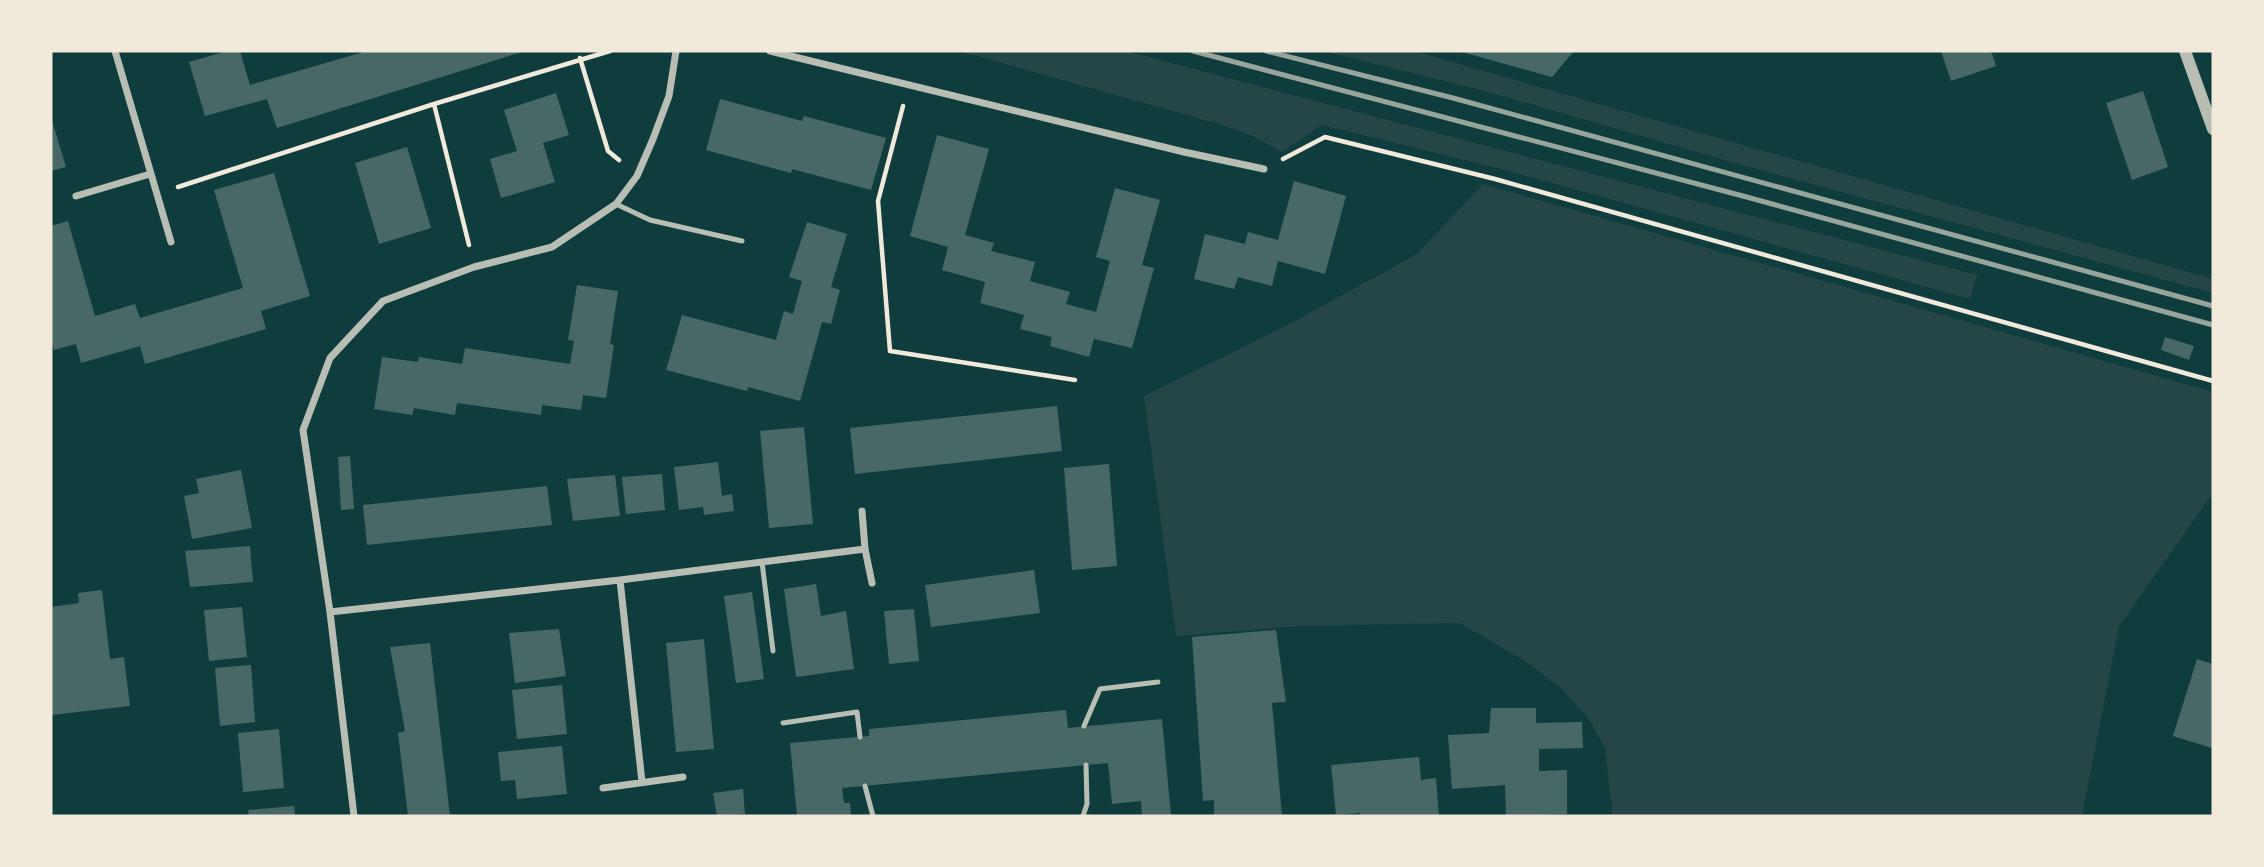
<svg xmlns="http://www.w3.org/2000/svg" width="2264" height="867" viewBox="0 0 2264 867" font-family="'Golos Text',sans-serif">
<rect width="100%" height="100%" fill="#0f3d3e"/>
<!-- green -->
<path fill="#244646" d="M 959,51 L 1126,51 L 1977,275 L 1970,299 L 1505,170 L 1322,125 L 1281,152 L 1253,136 L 1219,124 Z
M 1323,51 L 1414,51 L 2213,279 L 2213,293 L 1731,162 L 1489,92 Z
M 1483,184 L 2213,392 L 2213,493 L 2119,626 L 2082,816 L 1613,816 L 1605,748 L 1589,719 L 1563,690 L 1528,663 L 1460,623 L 1298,626 L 1176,636 L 1144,396 L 1297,320 L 1417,254 Z"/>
<!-- building -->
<path fill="#486865" d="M 227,51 L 240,51 L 250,85 L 367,51 L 525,51 L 277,128 L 267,99 L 205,116 L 189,62 Z
M 1458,51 L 1574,51 L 1552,77 Z
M 1941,51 L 1991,51 L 1996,66 L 1951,81 Z
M 2143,91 L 2168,167 L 2132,180 L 2106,103 Z
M 556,93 L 569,135 L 543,143 L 555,182 L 501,198 L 490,159 L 517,151 L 504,110 Z
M 720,99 L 802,121 L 804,116 L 886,138 L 871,190 L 792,169 L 791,173 L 706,150 Z
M 51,117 L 66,167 L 51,171 Z
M 937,135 L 989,149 L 965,235 L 994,243 L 991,251 L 1035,262 L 1030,281 L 1070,292 L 1066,304 L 1096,312 L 1110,261 L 1096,257 L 1115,188 L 1160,200 L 1142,265 L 1154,268 L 1132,348 L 1094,339 L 1089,357 L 1050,346 L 1052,337 L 1020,329 L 1024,315 L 980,303 L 985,282 L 942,270 L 948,247 L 910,236 Z
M 407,147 L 431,228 L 379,244 L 355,163 Z
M 274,173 L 310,296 L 261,311 L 266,329 L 145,364 L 140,346 L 81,363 L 76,344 L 54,350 L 51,340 L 51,226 L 68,221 L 95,316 L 135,304 L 140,318 L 243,288 L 214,190 Z
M 1294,181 L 1346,196 L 1325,274 L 1278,261 L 1272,286 L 1238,277 L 1234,289 L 1194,279 L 1205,234 L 1245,244 L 1248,232 L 1278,240 Z
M 807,222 L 847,234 L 831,287 L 840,290 L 831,324 L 822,322 L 800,401 L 748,387 L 747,391 L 666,370 L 682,315 L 776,340 L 784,311 L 793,314 L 802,281 L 789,277 Z
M 577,285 L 618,291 L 610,344 L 614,345 L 606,398 L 583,395 L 581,410 L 542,405 L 541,415 L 457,403 L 455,415 L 414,408 L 412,415 L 374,409 L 382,357 L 418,362 L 419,357 L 462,364 L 465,348 L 570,364 L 574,341 L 568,340 Z
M 2165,337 L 2194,346 L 2189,360 L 2161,350 Z
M 1057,406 L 1062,451 L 855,474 L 850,428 Z
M 804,427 L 813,524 L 769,528 L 760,431 Z
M 350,456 L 354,509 L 341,510 L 338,457 Z
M 718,462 L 722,496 L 732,494 L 734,511 L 704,515 L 703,507 L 679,510 L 674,467 Z
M 1109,464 L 1117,566 L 1072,570 L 1064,468 Z
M 241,470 L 252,528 L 192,539 L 184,496 L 199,493 L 196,479 Z
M 662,474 L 665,510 L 626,514 L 622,477 Z
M 615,475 L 620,516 L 573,521 L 567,479 Z
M 547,486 L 552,525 L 367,545 L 363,505 Z
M 250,546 L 253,582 L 190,587 L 185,551 Z
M 1034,570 L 1040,613 L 931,627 L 925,585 Z
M 816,584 L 821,616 L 846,611 L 854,669 L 796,677 L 784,589 Z
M 102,590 L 110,659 L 124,657 L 130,706 L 51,715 L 51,607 L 79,603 L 78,593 Z
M 752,592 L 764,679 L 736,683 L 724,596 Z
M 242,607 L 247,657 L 209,661 L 204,610 Z
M 914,609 L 919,661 L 889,664 L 884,611 Z
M 559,629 L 566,676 L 515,683 L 509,633 Z
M 1276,630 L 1286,702 L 1272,703 L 1282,816 L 1214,816 L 1214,800 L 1203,801 L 1192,637 Z
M 704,639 L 714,749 L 676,752 L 666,643 Z
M 430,643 L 450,816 L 408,816 L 398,733 L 405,731 L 390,647 Z
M 2197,659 L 2213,664 L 2212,748 L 2173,736 Z
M 251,665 L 255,722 L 220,726 L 215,668 Z
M 562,685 L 567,734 L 517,739 L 512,690 Z
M 1491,708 L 1536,708 L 1536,723 L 1582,722 L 1583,748 L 1539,749 L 1539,771 L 1567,770 L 1567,814 L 1506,816 L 1505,785 L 1452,789 L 1448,735 L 1489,733 Z
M 1066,710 L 1068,728 L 1162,719 L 1171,816 L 1142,816 L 1141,801 L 1112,804 L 1108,763 L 842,788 L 844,803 L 850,803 L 851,816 L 797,816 L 790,743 L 869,736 L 869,729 Z
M 279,729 L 284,788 L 243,792 L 238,733 Z
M 562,746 L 567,794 L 517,799 L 515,780 L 501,781 L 498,752 Z
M 1419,757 L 1421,780 L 1436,778 L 1439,816 L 1360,816 L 1360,813 L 1336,815 L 1331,765 Z
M 743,789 L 745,814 L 717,816 L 713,793 Z
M 294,806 L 295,816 L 249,816 L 248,810 Z"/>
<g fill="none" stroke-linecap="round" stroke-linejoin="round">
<!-- path -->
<path stroke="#f1e9da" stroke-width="4.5" d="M 580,58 L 608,151 L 619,160
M 434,104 L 610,51
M 903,106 L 878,201 L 890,351 L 1075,380
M 1283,159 L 1325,137 L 1495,179 L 2213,381
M 178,187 L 434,104 L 469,245"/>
<!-- service -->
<path stroke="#b8beb3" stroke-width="5" d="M 616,204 L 650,220 L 742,241
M 762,562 L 773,651
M 783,723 L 857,712 L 860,737
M 1084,726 L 1100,689 L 1158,682
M 865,786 L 873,816
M 1083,816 L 1087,804 L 1086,765"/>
<!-- minor -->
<path stroke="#b8beb3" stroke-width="7" d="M 115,51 L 171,242
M 770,51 L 1184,152 L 1264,169
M 76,196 L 150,174
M 862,511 L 865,549 L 872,583
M 620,580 L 642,782
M 330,612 L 620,580 L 865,549
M 603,788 L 683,777
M 354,816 L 330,612 L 303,430 L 330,358 L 383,301 L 474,267 L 552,247 L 616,204 L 637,176 L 653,139 L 669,96 L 676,51"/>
<!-- tertiary -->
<path stroke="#b8beb3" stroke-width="12" d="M 2185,51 L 2213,129"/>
<!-- rail -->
<path stroke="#97a49c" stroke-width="5" d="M 1193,51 L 1743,196 L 2213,325
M 1266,51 L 1453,98 L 2213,306"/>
</g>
<!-- border -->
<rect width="2264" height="867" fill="none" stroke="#f1e9da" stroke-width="105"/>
</svg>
